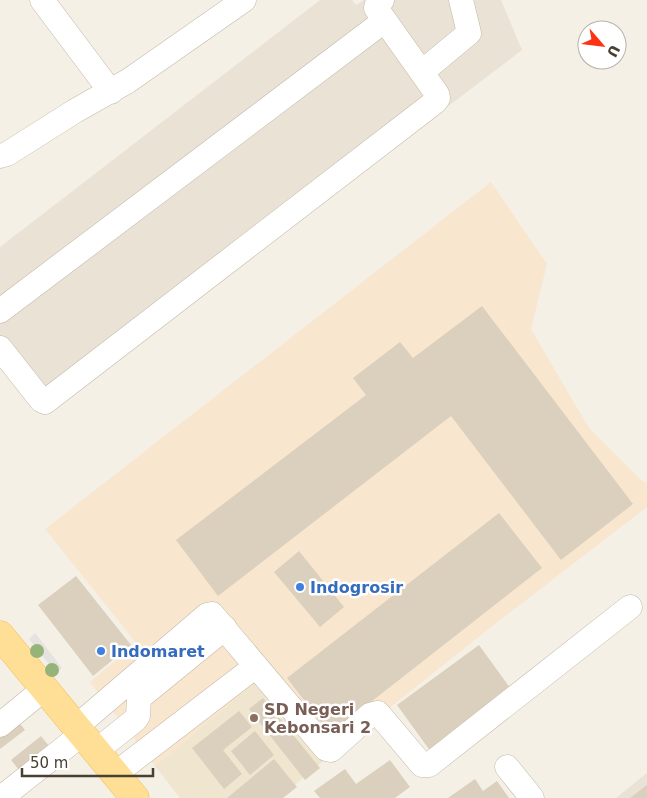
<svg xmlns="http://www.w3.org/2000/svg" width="647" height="798" viewBox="0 0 647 798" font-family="'DejaVu Sans',sans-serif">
<rect width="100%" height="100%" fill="#f5f0e6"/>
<!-- residential -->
<path fill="#eae2d4" d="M 320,0 L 352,0 L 356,5 L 364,0 L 501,0 L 522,50 L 42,415 L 0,361 L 0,247 Z
M 647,773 L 647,798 L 616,798 Z"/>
<!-- commercial -->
<path fill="#f9e6cf" d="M 491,182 L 547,264 L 531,329 L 589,428 L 641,480 L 647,483 L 647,507 L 486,631 L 328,757 L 261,679 L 155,766 L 90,682 L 136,643 L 45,529 Z"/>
<!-- education -->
<path fill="#f0e6cf" d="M 261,678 L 328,757 L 279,798 L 180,798 L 155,766 Z"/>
<!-- parking -->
<path fill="#e5e3df" d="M 35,633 L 62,668 L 56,673 L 29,639 Z"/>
<!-- building -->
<path fill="#dbcfbd" d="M 482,306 L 633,504 L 561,560 L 451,416 L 218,596 L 176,540 L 366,395 L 353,378 L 400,342 L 413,358 Z
M 499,513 L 542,568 L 330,734 L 287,678 Z
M 299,551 L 344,607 L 320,627 L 274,572 Z
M 76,576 L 131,645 L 93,676 L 38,605 Z
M 479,645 L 513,692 L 431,752 L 397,705 Z
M 263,698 L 320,768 L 305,780 L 249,709 Z
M 239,711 L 252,727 L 223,750 L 242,774 L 224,789 L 192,748 Z
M 14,716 L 25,730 L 0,749 L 0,727 Z
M 255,731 L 274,755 L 250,775 L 231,751 Z
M 41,736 L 53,751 L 23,775 L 11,760 Z
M 274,759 L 297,787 L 283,798 L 227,798 Z
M 390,760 L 410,787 L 395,798 L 320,798 L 314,791 L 345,769 L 356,784 Z
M 475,779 L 483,791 L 497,781 L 509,798 L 448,798 Z
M 647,785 L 647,798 L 630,798 Z"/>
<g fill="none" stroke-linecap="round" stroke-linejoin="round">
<!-- minor casing -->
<g stroke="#c2b8a8" stroke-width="25">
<path id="minor" d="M 42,0 L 111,92
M 422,72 L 469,33 L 461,0
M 0,156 L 7,154 L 75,111 L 128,81 L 244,0
M 0,311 L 384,21
M 0,348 L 41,400 L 45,402 L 435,102 L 438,98 L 437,94 L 376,8 L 377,4 L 382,0
M 0,725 L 44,689
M 76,727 L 207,615 L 212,614 L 326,749 L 331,750 L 370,715 L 378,713 L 422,765 L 429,765 L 630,607
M 96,751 L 135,720 L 138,716 L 139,698 L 225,628
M 507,767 L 532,798
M 115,774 L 256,666
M 1,798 L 82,734"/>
</g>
<!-- major casing -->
<g stroke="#f1bf58" stroke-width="29">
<path id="major" d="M 0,635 L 135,798"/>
</g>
<!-- minor -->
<use href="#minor" stroke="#fff" stroke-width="24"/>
<!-- major -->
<use href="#major" stroke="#ffde95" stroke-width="28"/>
</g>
<!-- trees -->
<g fill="#96b37a">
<circle cx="37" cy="651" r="7"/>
<circle cx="52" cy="670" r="7"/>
</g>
<!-- markers -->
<g fill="#3f7fe0" stroke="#fff" stroke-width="2">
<circle cx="300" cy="587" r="5"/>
<circle cx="101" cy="651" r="5"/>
</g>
<circle fill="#8d6e63" stroke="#fff" stroke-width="2" cx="254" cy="718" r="5"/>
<g text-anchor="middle" stroke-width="5" stroke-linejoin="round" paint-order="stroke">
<!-- shop labels -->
<g font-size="16" font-weight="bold" fill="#366cbe" stroke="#fff" text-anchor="start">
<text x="310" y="593">Indogrosir</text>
<text x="111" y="657">Indomaret</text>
</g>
<!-- education labels -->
<g font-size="16" font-weight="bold" fill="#785e54" stroke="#fff" text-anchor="start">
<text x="264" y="715">SD Negeri<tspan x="264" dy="18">Kebonsari 2</tspan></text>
</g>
</g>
<!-- north arrow -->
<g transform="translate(602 45) rotate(118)"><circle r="24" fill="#ffffff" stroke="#b6b3ae"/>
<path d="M0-4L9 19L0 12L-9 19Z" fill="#ff3113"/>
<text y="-8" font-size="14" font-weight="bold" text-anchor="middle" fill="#494034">U</text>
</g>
<!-- scale -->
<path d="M22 768v8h131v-8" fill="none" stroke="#494034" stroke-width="2.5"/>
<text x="30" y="768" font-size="15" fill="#494034" stroke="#ffffff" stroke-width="4" paint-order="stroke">50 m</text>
</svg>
